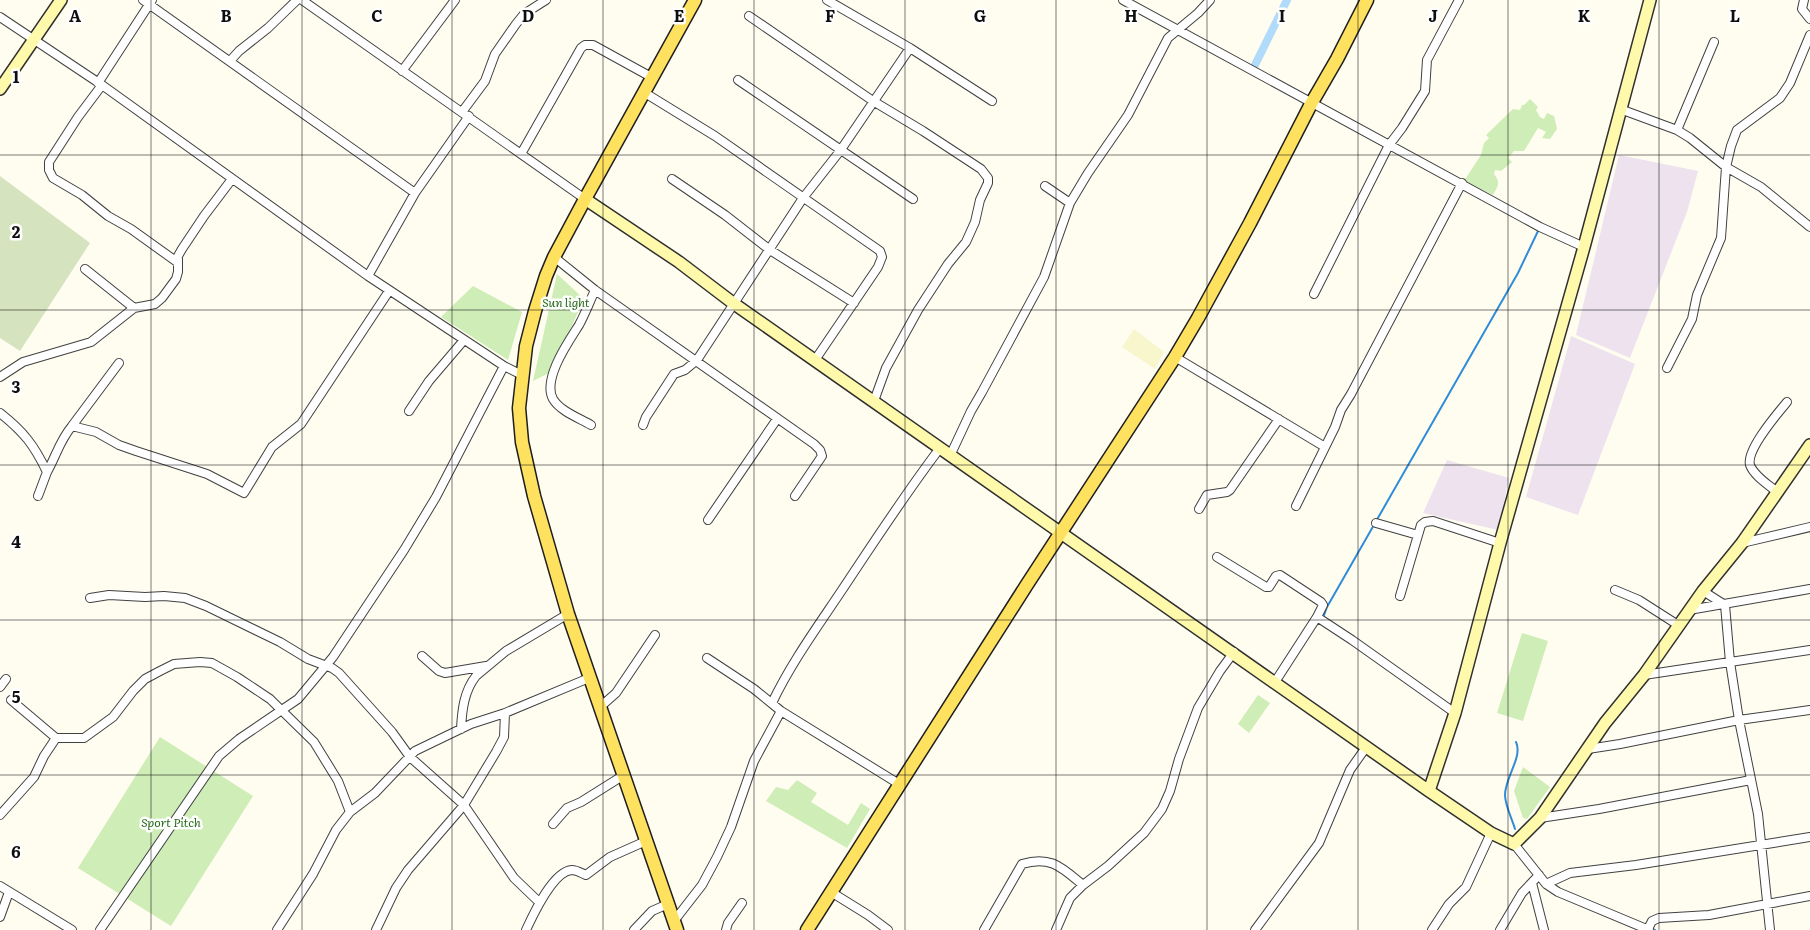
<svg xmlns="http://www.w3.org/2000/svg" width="1810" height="930" viewBox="0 0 1810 930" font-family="Literata,serif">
<rect width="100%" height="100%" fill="#fffdf0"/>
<!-- industrial -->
<path fill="#ede2ee" d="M 1619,155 L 1698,171 L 1687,212 L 1630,358 L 1576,335 Z
M 1571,336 L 1635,364 L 1578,515 L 1526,497 Z
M 1447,460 L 1509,478 L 1498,530 L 1423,513 Z"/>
<!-- farmland -->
<path fill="#f8f6cd" d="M 1134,329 L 1164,352 L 1155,369 L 1122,347 Z"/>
<!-- green -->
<path fill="#cfedb6" d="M 1530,99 L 1538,107 L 1536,110 L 1540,117 L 1544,119 L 1547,113 L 1554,116 L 1557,129 L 1550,139 L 1542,138 L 1546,132 L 1538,128 L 1524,151 L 1514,151 L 1508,158 L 1512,162 L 1501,171 L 1495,170 L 1494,174 C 1501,182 1498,186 1493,195 L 1464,181 L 1481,155 L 1484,143 L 1489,138 L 1486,135 L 1513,109 L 1520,110 L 1522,105 L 1524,105 Z
M 557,274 L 584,299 L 551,372 L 533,381 Z
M 473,286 L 522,312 L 508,360 L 441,317 Z
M 1522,633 L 1548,641 L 1523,721 L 1497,713 Z
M 1258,695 L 1270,703 L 1249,733 L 1238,724 Z
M 160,737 L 253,796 L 171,926 L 78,868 Z
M 1523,767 L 1550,787 L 1527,819 L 1523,818 L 1514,791 Z
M 797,780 L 817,793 L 811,802 L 848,825 L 861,803 L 870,809 L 847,848 L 766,801 L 776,787 L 788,790 Z"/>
<!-- cemetery -->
<path fill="#d5e4be" d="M 0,176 L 90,243 L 20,351 L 0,338 Z"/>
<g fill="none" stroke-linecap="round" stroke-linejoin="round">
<!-- stream -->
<path stroke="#318cd8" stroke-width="2" d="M 1323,618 L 1327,607 L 1518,273 L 1539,229
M 1515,829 C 1512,819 1505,805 1505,795 C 1505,777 1523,757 1516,742
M 1650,928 L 1655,930"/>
<!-- canal -->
<path stroke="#b0dbfb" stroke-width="8" d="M 1252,71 L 1287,0"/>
<!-- street casing -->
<g stroke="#414141" stroke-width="10">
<path id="street" d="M 143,0 L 415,193
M 302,0 L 585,199
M 1123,0 L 1540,227 L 1584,247
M 1804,0 L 1802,9 L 1810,19
M 749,16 L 873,101 L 923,131 L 981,169 L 988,178 L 988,183 L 980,200 L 975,222 L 966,242 L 948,264 L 918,310 L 886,368 L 874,401
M 0,17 L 102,85 L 368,276 L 504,366 L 522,375
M 1810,35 L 1790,83 L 1780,98 L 1737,130 L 1731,146 L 1726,167 L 1761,187 L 1810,227
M 910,48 L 992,101
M 230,61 L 239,51 L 268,28 L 297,0
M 402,71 L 455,0
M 738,80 L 913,199
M 98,83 L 152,0
M 102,85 L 78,117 L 49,162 L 49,170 L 53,178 L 82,195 L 108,216 L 131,229 L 177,262
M 645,93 L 715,136 L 880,251 L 882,257 L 878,267 L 815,360
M 1620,109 L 1677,130 L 1690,138 L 1726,167 L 1721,238 L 1697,295 L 1692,319 L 1667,368
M 462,112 L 485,81 L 495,54 L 516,24 L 524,14 L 546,0
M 1677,130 L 1714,42
M 521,154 L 581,48 L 585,45 L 593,45 L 653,78
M 672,179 L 725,215 L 770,250 L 854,303
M 1045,186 L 1070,203
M 554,257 L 595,290 L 814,444 L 820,450 L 822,456 L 795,496
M 85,269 L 134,308
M 368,276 L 415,193 L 469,116
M 1314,294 L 1389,145 L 1402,128 L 1425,91 L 1427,60 L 1459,0
M 1175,357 L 1325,447
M 0,377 L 23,362 L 91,342 L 134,308 L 155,304 L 162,298 L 176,279 L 178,272 L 178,256 L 182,249 L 204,216 L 232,179
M 409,411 L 429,381 L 464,340
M 0,413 C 24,432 34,445 47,472 L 38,496
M 591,425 C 579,418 560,411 553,399 C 542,379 569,341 579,325 C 585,314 590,301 595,290
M 643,425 L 646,417 L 674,374 L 685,370 L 697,360 L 803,198 L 840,151 L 910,48 L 827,0
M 72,426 L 119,363
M 950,456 L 971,411 L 982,392 L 1044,277 L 1070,203 L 1088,173 L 1128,115 L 1168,38 L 1198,13 L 1210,0
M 47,472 C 56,456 60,440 72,426 L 96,432 L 119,445 L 136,451 L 207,474 L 244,493 L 272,447 L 301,424 L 389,291
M 1777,492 C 1769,485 1754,476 1750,465 C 1746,450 1777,414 1787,402
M 1296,506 L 1335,427 L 1341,410 L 1351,394 L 1462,183
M 1199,509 L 1207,495 L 1227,492 L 1230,490 L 1279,419
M 708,520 L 777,419
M 1376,523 L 1418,535
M 1742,543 L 1810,527
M 1217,557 L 1266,587 L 1269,587 L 1276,576 L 1280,575 L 1321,602 L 1323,605 L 1317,617 L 1352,640 L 1455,713
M 1615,590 L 1639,600 L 1678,625
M 1400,596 L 1421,525 L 1425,522 L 1433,521 L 1500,543
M 90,598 L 109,595 L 145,597 L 164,596 L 185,598 L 206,606 L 280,642 L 308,659 L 332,668 L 339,673 L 392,732 L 410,757 L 464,805 L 514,878 L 539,902
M 1689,610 L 1810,589
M 422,656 L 439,671 L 445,673 L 486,666
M 707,658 L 754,689 L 781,711 L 899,784
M 1644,675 L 1730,662 L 1725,605 L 1703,591
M 1275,682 L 1317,617
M 0,687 L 6,679
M 11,700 L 56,738
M 772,703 C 791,663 818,626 842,590 C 874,542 905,494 940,448
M 599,708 L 616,693 L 655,635
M 461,729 C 462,710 464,691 476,676 L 506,651 L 568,614
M 1588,749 L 1620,744 L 1739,720 L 1730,662 L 1810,650
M 0,815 L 34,777 L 44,756 L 56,738 L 84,738 L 113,717 L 133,691 L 145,679 L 160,671 L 174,664 L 200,662 L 212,663 L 237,677 L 270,699 L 314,742 L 338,781 L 350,812
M 1540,818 L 1599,809 L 1751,780
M 553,824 L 567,808 L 581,802 L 624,775
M 1514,844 L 1546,884 L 1558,892 L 1649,930
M 1532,883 L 1544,930
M 1546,884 L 1570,873 L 1636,865 L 1810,837
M 0,886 L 72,930
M 831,892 L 868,915 L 888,930
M 0,917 L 9,892
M 674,921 L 702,885 L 717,857 L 731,827 L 754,761 L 781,711
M 1648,929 L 1652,921 L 1659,918 L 1709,915 L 1810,896
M 100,930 L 219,756 L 239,739 L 298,699 L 333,657 L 404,550 L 436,497 L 504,366
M 277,930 L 313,874 L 336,830 L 350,812 L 375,793 L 415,751 L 471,724 L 505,713 L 589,678
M 376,930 L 396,888 L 408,870 L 464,805 L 496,752 L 504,737 L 505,713
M 526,930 C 533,915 553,871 572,870 C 577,870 581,873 586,875 L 610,857 L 646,841
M 634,930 L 652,911 L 668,904
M 726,930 L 728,923 L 742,903
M 984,930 L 1022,864 C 1051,855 1062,868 1083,885
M 1056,930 L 1070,898 L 1083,885 L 1108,866 L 1144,833 L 1162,809 L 1170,791 L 1179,759 L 1198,708 L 1220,671 L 1234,652
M 1255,930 L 1319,843 L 1350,770 L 1367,746
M 1432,930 L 1449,904 L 1466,887 L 1491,833
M 1500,930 L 1522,893 L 1539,875
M 1770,930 L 1758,814 L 1739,720 L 1810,710"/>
</g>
<!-- secondary casing -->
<g stroke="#303030" stroke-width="14">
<path id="secondary" d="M 0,89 L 61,0
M 585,199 L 679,262 L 733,303 L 1429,791 L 1491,833 L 1514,844 L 1540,818 L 1605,723 L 1644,675 L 1703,591 L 1742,543 L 1810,445
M 1429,791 L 1455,713 L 1500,543 L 1584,247 L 1650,0"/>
</g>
<!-- primary casing -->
<g stroke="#1f1f1f" stroke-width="15">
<path id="primary" d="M 677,930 L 568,614 L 534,496 L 522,442 L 519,408 L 526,346 L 535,311 L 546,276 L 554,257 L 585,199 L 695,0
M 807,930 L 1026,586 L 1175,357 L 1198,318 L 1250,223 L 1311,104 L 1337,59 L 1367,0"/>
</g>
<!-- street -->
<use href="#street" stroke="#fff" stroke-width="8"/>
<!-- secondary -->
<use href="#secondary" stroke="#fffaab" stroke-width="11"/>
<!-- primary -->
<use href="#primary" stroke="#ffe160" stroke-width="12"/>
</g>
<!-- grid -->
<path fill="none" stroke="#0e0e0e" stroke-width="1" stroke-opacity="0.55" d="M 151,0 L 151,930M 302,0 L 302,930M 452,0 L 452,930M 603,0 L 603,930M 754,0 L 754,930M 905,0 L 905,930M 1056,0 L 1056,930M 1207,0 L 1207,930M 1358,0 L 1358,930M 1508,0 L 1508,930M 1659,0 L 1659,930M 0,155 L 1810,155M 0,310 L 1810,310M 0,465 L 1810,465M 0,620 L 1810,620M 0,775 L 1810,775"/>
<g text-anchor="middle" stroke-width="5" stroke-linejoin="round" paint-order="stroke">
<!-- park labels -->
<g font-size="12" font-style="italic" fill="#266c19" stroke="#fff">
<text x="566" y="307">Sun light</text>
<text x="171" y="827">Sport Pitch</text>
</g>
</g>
<g font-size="16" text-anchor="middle" font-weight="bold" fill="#0e0e0e" stroke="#fff" stroke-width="5" stroke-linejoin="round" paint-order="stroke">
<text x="75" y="22">A</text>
<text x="226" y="22">B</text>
<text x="377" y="22">C</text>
<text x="528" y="22">D</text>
<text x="679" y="22">E</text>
<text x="830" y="22">F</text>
<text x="980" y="22">G</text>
<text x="1131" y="22">H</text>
<text x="1282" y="22">I</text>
<text x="1433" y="22">J</text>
<text x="1584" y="22">K</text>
<text x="1735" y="22">L</text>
<text x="16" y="83">1</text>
<text x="16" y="238">2</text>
<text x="16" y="393">3</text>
<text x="16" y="548">4</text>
<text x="16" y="703">5</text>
<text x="16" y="858">6</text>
</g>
</svg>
